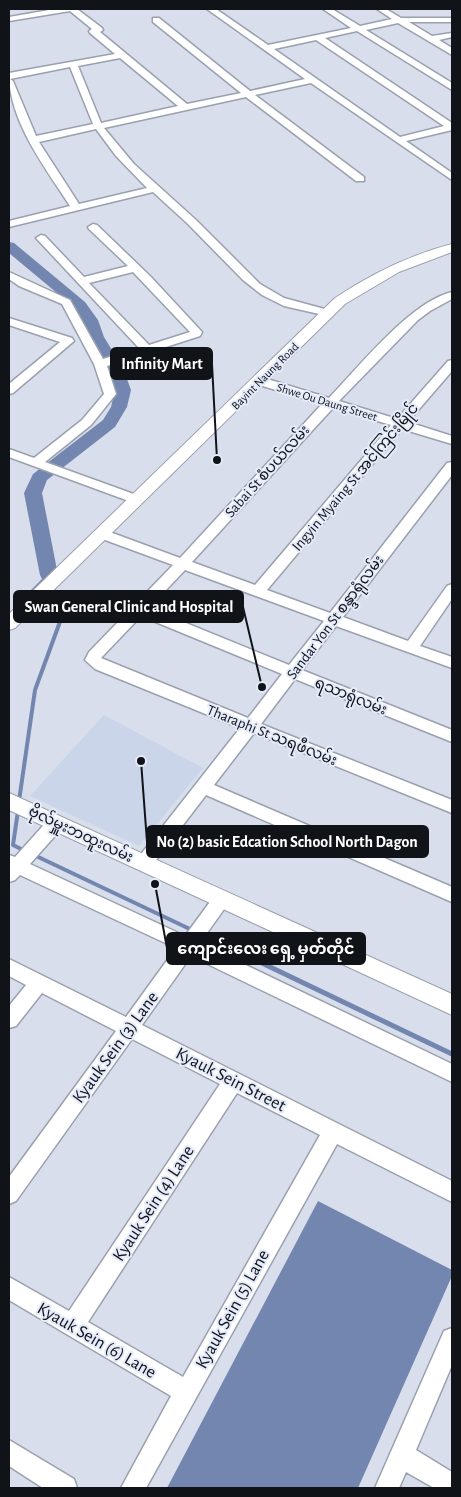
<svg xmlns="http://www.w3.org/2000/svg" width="461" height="1497" viewBox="0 0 461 1497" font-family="'Alegreya Sans','Noto Sans Myanmar',sans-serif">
<rect width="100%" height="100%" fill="#d8deec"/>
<!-- built -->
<path fill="#cbd5ea" d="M 104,715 L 203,768 L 139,846 L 30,796 Z"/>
<!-- water -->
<path fill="#7386b0" d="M 318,1201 L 452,1270 L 452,1276 L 358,1488 L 167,1488 Z"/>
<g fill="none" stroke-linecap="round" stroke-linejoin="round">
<!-- stream-far1 -->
<path stroke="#7386b0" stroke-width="4" d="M 25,599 L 49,575 L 50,579
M 19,801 L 35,690 L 61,619 L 59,605 L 52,585
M 18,811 L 13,845 L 25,851
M 34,855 L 194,931
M 201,934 L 249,957"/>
<!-- stream -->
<path stroke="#7386b0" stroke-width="5" d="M 247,956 L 452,1054"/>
<!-- river -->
<path fill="#7386b0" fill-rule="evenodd" d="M 9,242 L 14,243 L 85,302 L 98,320 L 104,337 L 123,368 L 131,390 L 127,407 L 115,427 L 47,480 L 42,493 L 58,575 L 56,579 L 49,581 L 42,579 L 40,575 L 24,493 L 33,474 L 103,420 L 111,407 L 115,390 L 107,368 L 88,337 L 82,320 L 75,308 L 9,253 Z"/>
<!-- minor casing -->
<g stroke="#9aa0ae" stroke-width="3">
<path id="minor" d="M 55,9 L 77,9 L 102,28 L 103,30 L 100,32 L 187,104 L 241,93 L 153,22 L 153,18 L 159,18 L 250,91 L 305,79 L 207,9 L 216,9 L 268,45 L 351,28 L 323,9 L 332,9 L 360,26 L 392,19 L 377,9 L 386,9 L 401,18 L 452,18 L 452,22 L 409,22 L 432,36 L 452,33 L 452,37 L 439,40 L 452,48 L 452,55 L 398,23 L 366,30 L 452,83 L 452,90 L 357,31 L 325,38 L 452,123 L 452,130 L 406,141 L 452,173 L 452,180 L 311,83 L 255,95 L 364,177 L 364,181 L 356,181 L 246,97 L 104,128 L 134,164 L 196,220 L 260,284 L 284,298 L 332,311 L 334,313 L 332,315 L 328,316 L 284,306 L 262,295 L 243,280 L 188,224 L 153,192 L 9,227 L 9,221 L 70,206 C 45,167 9,122 9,73 L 115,54 L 90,33 L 89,31 L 92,29 L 70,11 L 9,21 L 9,17 ZM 316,40 L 444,126 L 400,137 L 274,49 ZM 120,58 L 178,106 L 101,123 L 78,66 ZM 70,67 L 93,124 L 36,136 L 13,81 L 10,79 ZM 96,129 L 116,156 L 147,188 L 79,204 L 39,142 Z
M 93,224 L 97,225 L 151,277 L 202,332 L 200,336 L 107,366 L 116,394 L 91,425 L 45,462 L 142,497 L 144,500 L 137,504 L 9,457 L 9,449 L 34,458 L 82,420 L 104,394 L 94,364 L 62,304 L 19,286 L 9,279 L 9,272 L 70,300 L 103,359 L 139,348 L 36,238 L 41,235 L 45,236 L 84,277 L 128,266 L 89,229 L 88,227 ZM 133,272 L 190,332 L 149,345 L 89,283 Z
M 452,292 L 452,299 L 430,311 L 418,320 L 339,401 L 397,419 L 448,361 L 452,360 L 452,371 L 408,422 L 452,436 L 452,444 L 402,429 L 267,590 L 330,613 L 447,463 L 452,462 L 452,475 L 343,617 L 408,641 L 447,586 L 452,584 L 452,599 L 420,646 L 452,657 L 452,668 L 336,626 L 302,670 L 452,730 L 452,742 L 295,679 L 261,724 L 452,800 L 452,813 L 254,733 L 214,785 L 452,887 L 452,902 L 206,795 L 150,868 L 144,870 L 138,868 L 135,863 L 138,858 L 240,728 L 95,669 L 85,660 L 89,652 L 173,565 L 97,537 L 95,534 L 97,531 L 107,531 L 180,558 L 322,404 L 256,384 L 254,381 L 256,378 L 264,378 L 329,398 C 359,367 410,302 452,292 ZM 333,408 L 391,425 L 255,585 L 192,562 ZM 185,570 L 324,621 L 289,665 L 149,608 ZM 141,616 L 282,674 L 248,718 L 101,658 Z
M 9,318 L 72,338 L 74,341 L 13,393 L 9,394 L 9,384 L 60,342 L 9,325 Z
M 56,816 L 62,818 L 65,823 L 62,828 L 30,864 L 185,936 L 215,895 L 221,893 L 227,895 L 230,900 L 227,905 L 200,943 L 452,1064 L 452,1082 L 191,956 L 142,1025 L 452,1181 L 452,1202 L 337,1144 L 146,1488 L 121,1488 L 171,1396 L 9,1300 L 9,1277 L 69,1311 L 220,1084 L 132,1039 L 16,1201 L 9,1204 L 9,1177 L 116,1031 L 42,993 L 16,1026 L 9,1028 L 9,1006 L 26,985 L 9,976 L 9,959 L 126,1017 L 176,948 L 20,875 L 15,880 L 9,882 L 9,855 L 15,857 L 50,818 ZM 237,1093 L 320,1135 L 183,1377 L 88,1322 Z
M 452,1328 L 452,1365 L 416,1450 L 452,1472 L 452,1488 L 434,1488 L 406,1472 L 399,1488 L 375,1488 L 444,1331 Z
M 9,1440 L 74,1479 L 77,1488 L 43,1488 L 9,1466 Z"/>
</g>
<!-- major casing -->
<g stroke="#9aa0ae" stroke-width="2">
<path id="major" d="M 452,244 L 452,252 L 399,272 L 345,304 L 15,628 L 9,630 L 9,614 L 335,298 C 371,274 410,255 452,244 Z
M 9,793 L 452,994 L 452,1015 L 9,810 Z"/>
</g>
<!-- minor -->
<use href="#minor" fill="#fff" fill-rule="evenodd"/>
<!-- major -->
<use href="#major" fill="#fff" fill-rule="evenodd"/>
</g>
<g text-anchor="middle" stroke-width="4" stroke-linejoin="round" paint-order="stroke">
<!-- far-street labels -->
<g font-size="12" fill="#101317" stroke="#e5ebfa">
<text transform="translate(265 376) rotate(-45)" y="4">Bayint Naung Road</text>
<text transform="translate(327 402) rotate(17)" y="4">Shwe Ou Daung Street</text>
</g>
<!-- street labels -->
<g font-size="15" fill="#101317" stroke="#e5ebfa">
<text transform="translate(267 471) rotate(-48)" y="5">Sabai St စံပယ်လမ်း</text>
<text transform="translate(355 477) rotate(-50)" y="5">Ingyin Myaing St အင်ကြင်းမြိုင်</text>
<text transform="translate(335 617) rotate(-53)" y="5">Sandar Yon St စန္ဒာရုံလမ်း</text>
<text transform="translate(351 696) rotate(22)" y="5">ရသာရုံလမ်း</text>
<text transform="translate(272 735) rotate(22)" y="5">Tharaphi St သရဖီလမ်း</text>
<text transform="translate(81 834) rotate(25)" y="5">ဗိုလ်မှူးဘထူးလမ်း</text>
</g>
<!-- near-street labels -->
<g font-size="18" fill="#101317" stroke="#e5ebfa">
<text transform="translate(115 1047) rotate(-54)" y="6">Kyauk Sein (3) Lane</text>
<text transform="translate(231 1079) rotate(27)" y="6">Kyauk Sein Street</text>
<text transform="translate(153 1203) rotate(-57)" y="6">Kyauk Sein (4) Lane</text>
<text transform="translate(232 1309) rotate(-61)" y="6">Kyauk Sein (5) Lane</text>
<text transform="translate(97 1340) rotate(30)" y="6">Kyauk Sein (6) Lane</text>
</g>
</g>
<!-- callouts -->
<path fill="none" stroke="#101317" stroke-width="2" d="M217 460L212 364M262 687L243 607M141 761L147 842M155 884L167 948"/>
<g fill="#101317" stroke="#e5ebfa" stroke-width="2">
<circle cx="217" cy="460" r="5"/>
<circle cx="262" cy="687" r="5"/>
<circle cx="141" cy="761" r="5"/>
<circle cx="155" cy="884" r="5"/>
</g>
<g fill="#101317" stroke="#101317" stroke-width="2">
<rect x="111" y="348" width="101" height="31" rx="5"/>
<rect x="14" y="591" width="229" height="31" rx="5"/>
<rect x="147" y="826" width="281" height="31" rx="5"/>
<rect x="167" y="933" width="198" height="31" rx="5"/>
</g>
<g font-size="16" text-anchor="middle" font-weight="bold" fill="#fff">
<text x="162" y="369">Infinity Mart</text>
<text x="129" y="612">Swan General Clinic and Hospital</text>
<text x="287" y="847">No (2) basic Edcation School North Dagon</text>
<text x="266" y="954">ကျောင်းလေး ရှေ့ မှတ်တိုင်</text>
</g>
<!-- border -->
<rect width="461" height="1497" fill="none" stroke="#101317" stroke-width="20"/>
</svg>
